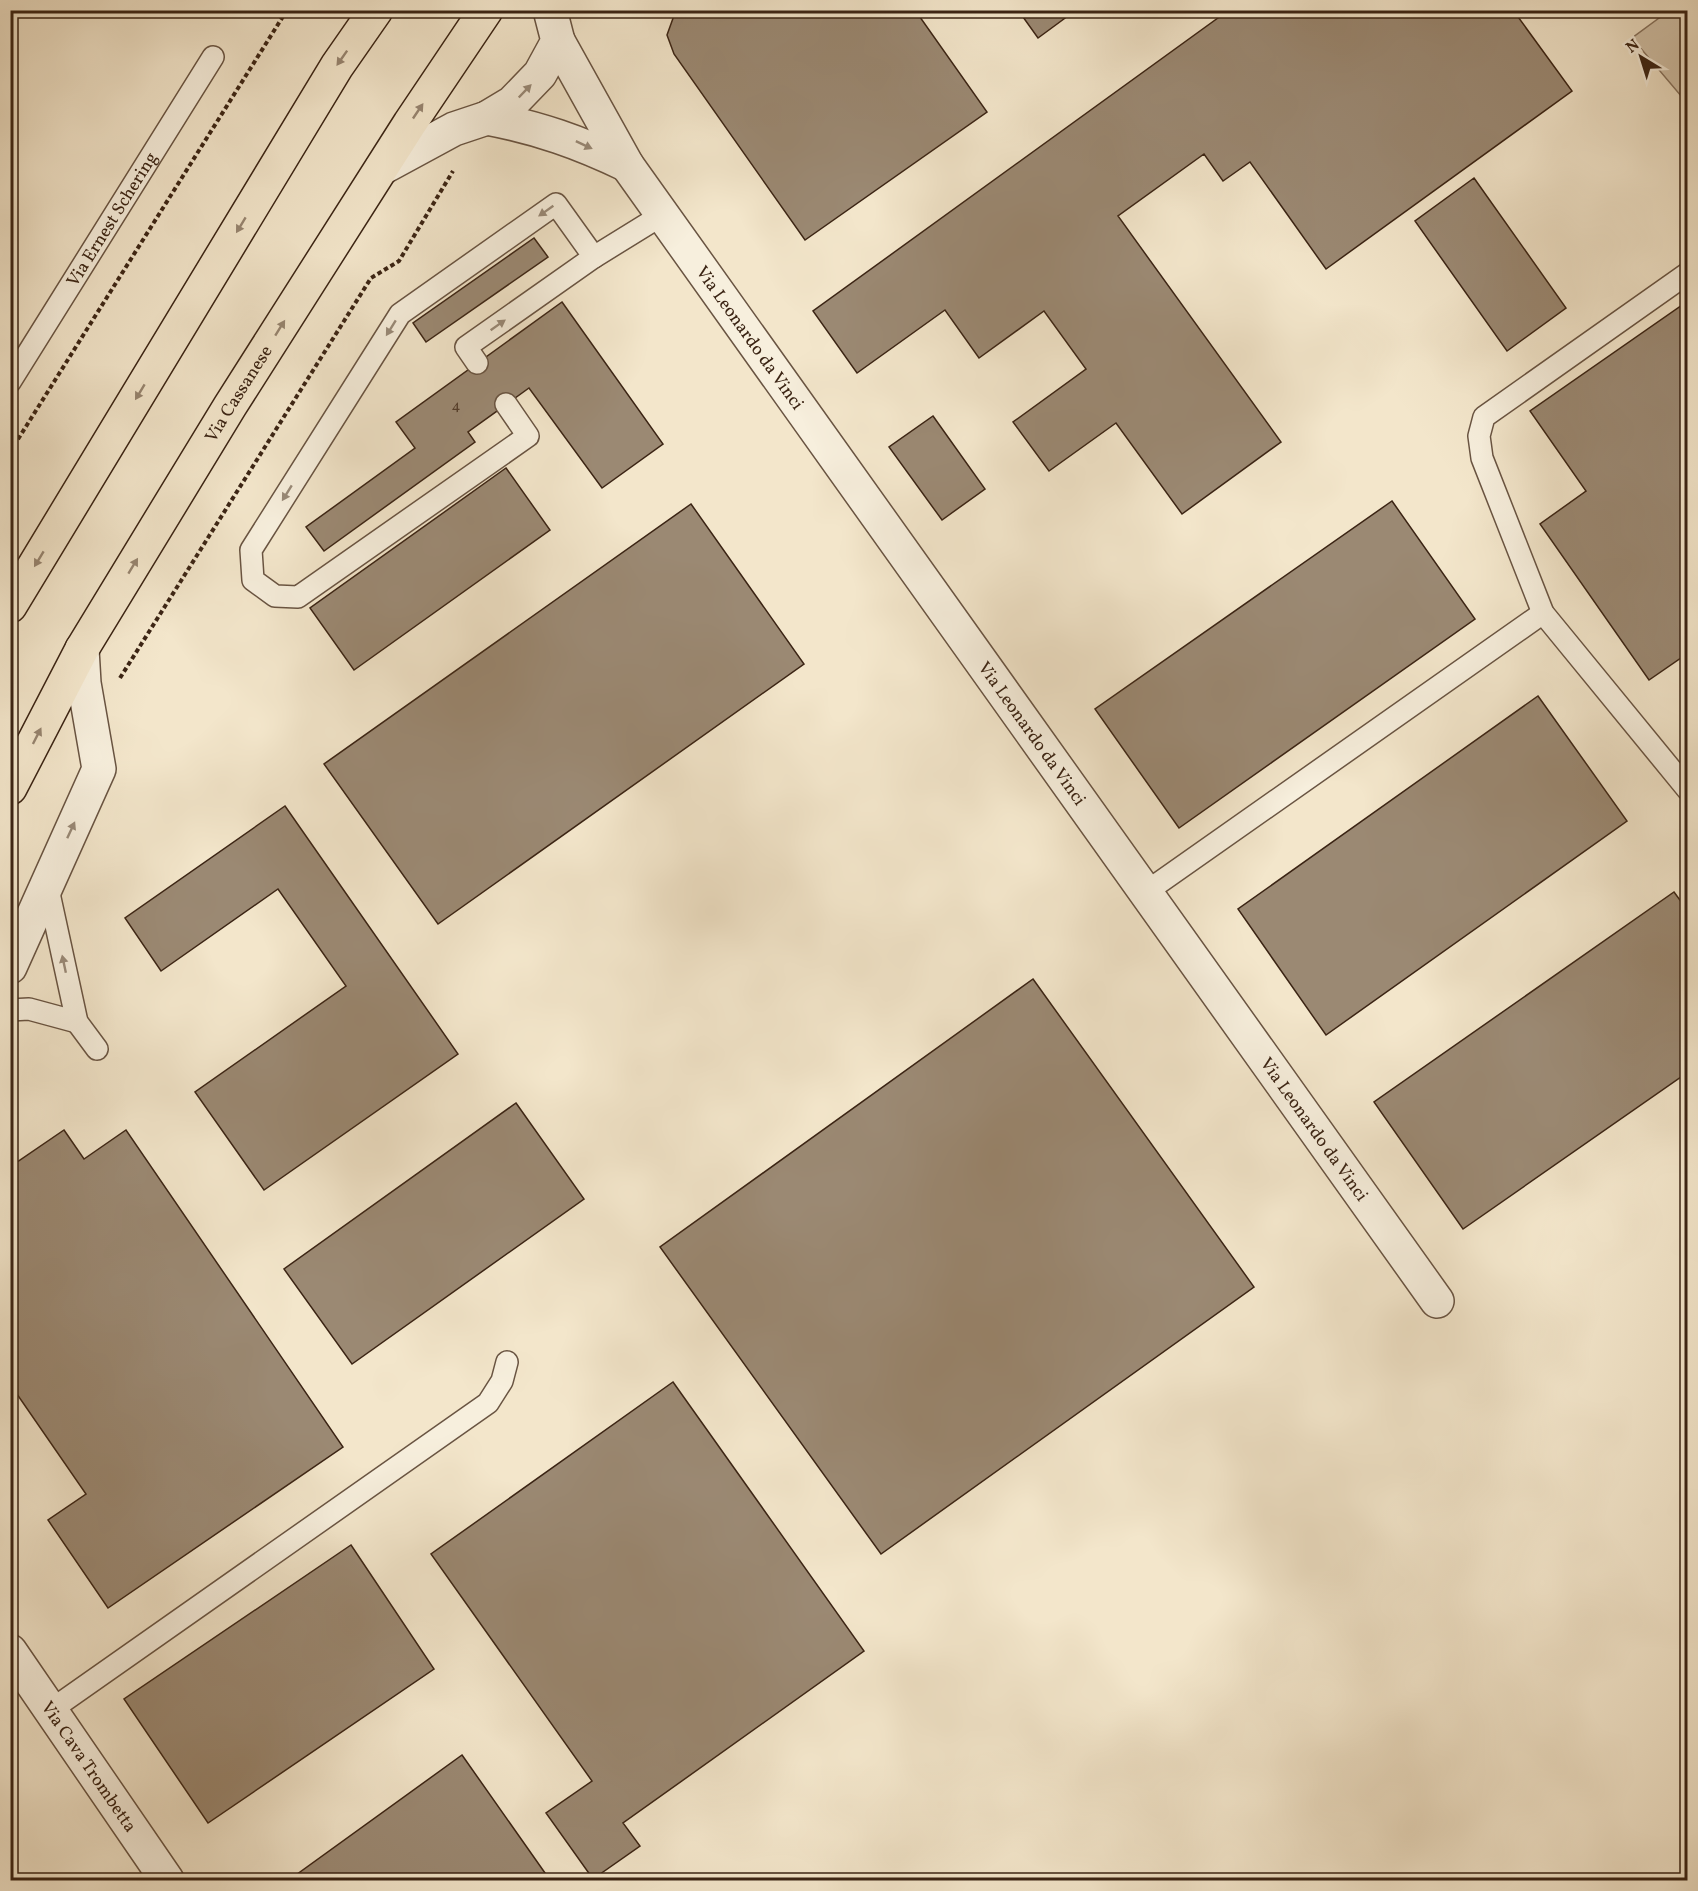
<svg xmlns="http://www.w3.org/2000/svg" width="1698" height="1891" viewBox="0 0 1698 1891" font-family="Vollkorn,serif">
<rect width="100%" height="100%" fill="#f3e6cb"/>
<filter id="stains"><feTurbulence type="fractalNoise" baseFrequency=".00333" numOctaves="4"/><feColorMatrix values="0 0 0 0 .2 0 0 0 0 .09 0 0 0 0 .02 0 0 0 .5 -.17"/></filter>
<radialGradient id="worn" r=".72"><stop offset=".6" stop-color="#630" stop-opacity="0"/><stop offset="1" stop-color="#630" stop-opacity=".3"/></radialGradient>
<!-- green -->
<path fill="#d4c5ac" stroke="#887460" stroke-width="1.5" d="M 1670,10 L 1687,11 L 1687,103 L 1632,38 Z"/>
<!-- building -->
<path fill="#9b8973" stroke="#3b2414" stroke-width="1.5" d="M 676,10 L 915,10 L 987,112 L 805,240 L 674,54 L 667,35 Z
M 1018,10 L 1076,10 L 1038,38 Z
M 1229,10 L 1513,10 L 1572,91 L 1326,269 L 1250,162 L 1223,181 L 1204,154 L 1118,216 L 1281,442 L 1182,514 L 1116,423 L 1049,471 L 1013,422 L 1086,369 L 1044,311 L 979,358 L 945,310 L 857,373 L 813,311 Z
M 1474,178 L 1566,308 L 1507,351 L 1415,221 Z
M 534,238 L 548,257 L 426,342 L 413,323 Z
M 1688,301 L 1688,653 L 1649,680 L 1540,524 L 1586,491 L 1530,411 Z
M 562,302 L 663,444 L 602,488 L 529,388 L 468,432 L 475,442 L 324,551 L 306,527 L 415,448 L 396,422 Z
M 933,416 L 985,489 L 942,520 L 889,447 Z
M 506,468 L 550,530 L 354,670 L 310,608 Z
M 1392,501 L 1475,619 L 1179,828 L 1095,709 Z
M 691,504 L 804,664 L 438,924 L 324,764 Z
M 1538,696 L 1627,821 L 1326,1035 L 1238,909 Z
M 285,806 L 458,1054 L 264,1190 L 195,1092 L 346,986 L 278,889 L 161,971 L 125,918 Z
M 1674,892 L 1688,911 L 1688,1072 L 1463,1229 L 1374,1102 Z
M 1033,979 L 1254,1287 L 881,1554 L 660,1247 Z
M 516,1103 L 584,1199 L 352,1364 L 284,1269 Z
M 64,1130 L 84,1159 L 126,1130 L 343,1447 L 108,1608 L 48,1520 L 86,1494 L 10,1384 L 10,1167 Z
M 673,1382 L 864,1651 L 623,1823 L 640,1846 L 593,1879 L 546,1813 L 592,1781 L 431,1554 Z
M 351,1545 L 434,1669 L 208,1823 L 124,1699 Z
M 462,1755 L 550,1880 L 289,1880 Z"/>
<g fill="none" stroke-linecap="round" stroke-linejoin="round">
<!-- lane casing -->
<g stroke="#695442" stroke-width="24">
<g id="lane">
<path d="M 594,257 L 662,215"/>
<path d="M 1688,273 L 1484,417 L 1479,436 L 1482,458 L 1543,613 L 1688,790"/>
<path d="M 477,363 L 466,347 L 594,257 L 556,204 L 400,314 L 251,550 L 253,580 L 275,596 L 298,597 L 528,436 L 506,404"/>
<path id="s1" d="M 10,382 L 213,57"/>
<path d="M 47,884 L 77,1022 L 97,1049"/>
<path d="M 1146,892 L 1543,613"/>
<path d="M 10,1010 L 29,1009 L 77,1022"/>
<path d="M 51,1710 L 488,1403 L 502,1381 L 507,1362"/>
</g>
</g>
<!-- street casing -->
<g stroke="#695442" stroke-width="36">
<g id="street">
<path id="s2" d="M 558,41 L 627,165 L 1437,1301"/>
<path d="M 487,118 C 539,128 579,142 627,165"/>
<path d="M 382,168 L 454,129 L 487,118 L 512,103 L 540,74 L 558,41 L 550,10"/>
<path d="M 10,967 L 99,769 L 84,683 L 82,649"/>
<path id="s3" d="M 10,1651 L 167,1880"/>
</g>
</g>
<!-- primary casing -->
<g stroke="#3b2414" stroke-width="36">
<g id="primary">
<path d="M 10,606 L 337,66 L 376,10"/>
<path id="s4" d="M 10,788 L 82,649 L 230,406 L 410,123 L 486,10"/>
</g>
</g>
<!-- path -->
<path stroke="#3b2414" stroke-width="4" stroke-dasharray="4.5 3" stroke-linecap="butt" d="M 10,452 L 287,10
M 120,678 L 371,278 L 399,261 L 453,171"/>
<!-- lane -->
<use href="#lane" stroke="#f7efdd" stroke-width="21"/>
<!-- street -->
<use href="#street" stroke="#f7efdd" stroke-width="33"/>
<!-- primary -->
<use href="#primary" stroke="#f3e6cb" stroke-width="33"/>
</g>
<!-- one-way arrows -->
<defs><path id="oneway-solid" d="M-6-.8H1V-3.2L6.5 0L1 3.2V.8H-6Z" transform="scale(1.5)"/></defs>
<g fill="#978570">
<use href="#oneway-solid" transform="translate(342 58) rotate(125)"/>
<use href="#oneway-solid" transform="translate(418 111) rotate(-56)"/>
<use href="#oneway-solid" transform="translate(241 225) rotate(121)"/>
<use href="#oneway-solid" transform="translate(280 328) rotate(-58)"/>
<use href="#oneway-solid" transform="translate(140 392) rotate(121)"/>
<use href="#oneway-solid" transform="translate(39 559) rotate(121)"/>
<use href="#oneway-solid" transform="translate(133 566) rotate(-59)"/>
<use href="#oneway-solid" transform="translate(37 736) rotate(-63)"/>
</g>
<g fill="#998a78">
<use href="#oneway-solid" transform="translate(525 91) rotate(-46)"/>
<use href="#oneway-solid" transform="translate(584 145) rotate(25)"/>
<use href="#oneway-solid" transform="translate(546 211) rotate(145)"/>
<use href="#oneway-solid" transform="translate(498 325) rotate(-35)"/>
<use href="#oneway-solid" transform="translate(391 328) rotate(122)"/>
<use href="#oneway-solid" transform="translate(287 493) rotate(122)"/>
<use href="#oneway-solid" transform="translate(71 830) rotate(-65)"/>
<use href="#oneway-solid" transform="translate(64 964) rotate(-102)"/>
</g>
<g text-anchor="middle" stroke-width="6" stroke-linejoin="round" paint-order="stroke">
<!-- number labels -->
<g font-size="15" fill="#533d2c">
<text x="456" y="410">4</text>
</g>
<!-- street labels -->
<g font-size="18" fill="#3b2414" stroke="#f7efdd">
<text dy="6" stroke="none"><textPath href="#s1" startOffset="192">Via Ernest Schering</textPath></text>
<text dy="6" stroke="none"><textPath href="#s2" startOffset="354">Via Leonardo da Vinci</textPath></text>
<text dy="6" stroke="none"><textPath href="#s4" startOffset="456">Via Cassanese</textPath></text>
<text dy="6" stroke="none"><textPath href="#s2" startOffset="840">Via Leonardo da Vinci</textPath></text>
<text dy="6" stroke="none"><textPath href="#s2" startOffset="1326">Via Leonardo da Vinci</textPath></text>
<text dy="6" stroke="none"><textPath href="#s3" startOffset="140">Via Cava Trombetta</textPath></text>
</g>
</g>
<!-- margin -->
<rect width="1698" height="1891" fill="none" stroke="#f3e6cb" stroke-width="36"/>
<rect x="12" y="12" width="1674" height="1867" fill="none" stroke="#3b2414" stroke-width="3"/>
<rect x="18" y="18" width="1662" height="1855" fill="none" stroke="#3b2414" stroke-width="1.5"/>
<!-- north arrow -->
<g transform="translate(1641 57) rotate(322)" stroke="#f7efdd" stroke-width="4.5" paint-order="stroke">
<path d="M0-4.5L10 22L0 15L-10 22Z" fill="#3b2414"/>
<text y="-9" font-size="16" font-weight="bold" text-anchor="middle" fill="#3b2414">N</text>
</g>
<rect width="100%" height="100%" filter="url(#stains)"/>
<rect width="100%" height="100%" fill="url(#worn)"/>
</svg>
